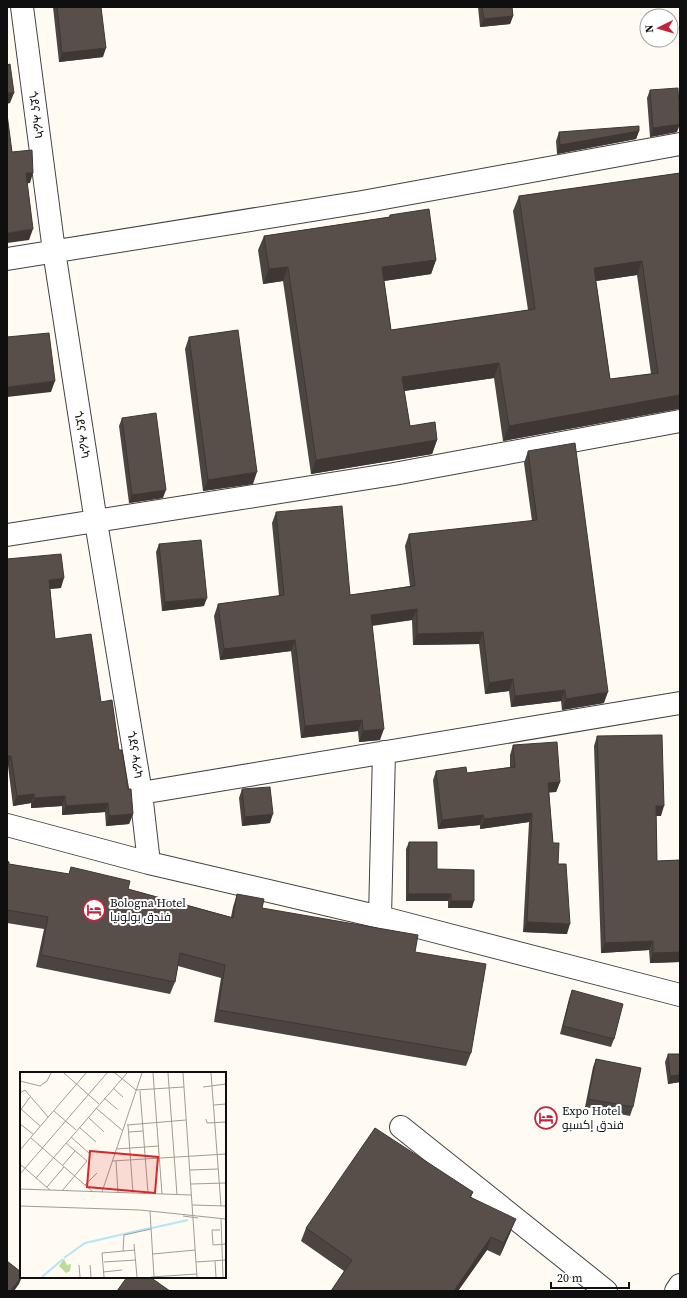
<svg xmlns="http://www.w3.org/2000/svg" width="687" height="1298" viewBox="0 0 687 1298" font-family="'Source Serif 4',Cairo,'Noto Sans Ethiopic',serif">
<rect width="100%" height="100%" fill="#fffbf2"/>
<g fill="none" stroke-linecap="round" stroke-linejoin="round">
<!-- minor casing -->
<g stroke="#424242" stroke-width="24">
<path id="minor" d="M 22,7 L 54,251 L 96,522 L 141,793 L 149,863
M 7,259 L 362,202 L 680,144
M 7,535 L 394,474 L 680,421
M 141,793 L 680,703
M 7,825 L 149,863 L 380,917 L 680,995
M 380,917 L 384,752
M 401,1127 L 606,1291
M 676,1291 L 680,1285"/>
</g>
<!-- minor -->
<use href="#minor" stroke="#fff" stroke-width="22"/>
</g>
<!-- wall -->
<path fill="#4c4440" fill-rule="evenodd" d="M 53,7 L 101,7 L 103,57 L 59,62 Z
M 478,7 L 512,7 L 513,16 L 510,24 L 480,27 Z
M 650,90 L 677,132 L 650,137 L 647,98 Z
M 639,131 L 636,139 L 557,154 L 556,141 L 559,132 Z
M 680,173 L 678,409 L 503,441 L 494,378 L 404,391 L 410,426 L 437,440 L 432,454 L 311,474 L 283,281 L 263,284 L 258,250 L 264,236 L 389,217 L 390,215 L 436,260 L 431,274 L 384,281 L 391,330 L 528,310 L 513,211 L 519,196 ZM 637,275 L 651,374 L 610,379 L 596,281 Z
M 189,337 L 253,484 L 203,491 L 185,349 Z
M 122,418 L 163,498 L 129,503 L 119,426 Z
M 528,451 L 604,703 L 562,710 L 561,701 L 511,707 L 509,691 L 485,694 L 479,644 L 413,645 L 412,620 L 372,626 L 380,740 L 359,742 L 358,731 L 301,738 L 291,651 L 220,660 L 214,616 L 218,604 L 279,596 L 272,523 L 276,512 L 350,595 L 410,586 L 405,546 L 409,534 L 532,521 L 524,463 Z
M 159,544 L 204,606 L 162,611 L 156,552 Z
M 7,559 L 61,588 L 50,589 L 55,639 L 101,702 L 119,750 L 133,814 L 129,824 L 106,826 L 105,812 L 62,815 L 62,806 L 31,808 L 31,803 L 13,806 L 8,766 L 7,766 Z
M 597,736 L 661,816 L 656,816 L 657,861 L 680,860 L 680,962 L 650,963 L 649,950 L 601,953 L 594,746 Z
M 513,745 L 560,782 L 556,792 L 549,792 L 553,843 L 558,864 L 567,934 L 523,932 L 529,822 L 480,829 L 480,825 L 438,829 L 433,780 L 436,771 L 467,773 L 510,767 L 510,755 Z
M 242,789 L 270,823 L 242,826 L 239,798 Z
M 409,842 L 437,869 L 472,908 L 448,908 L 448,901 L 406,901 L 406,849 Z
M 7,861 L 9,864 L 69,874 L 71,867 L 128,889 L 231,917 L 233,907 L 237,894 L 262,908 L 415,952 L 471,1053 L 466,1066 L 214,1022 L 221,978 L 178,966 L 175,982 L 170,994 L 36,967 L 44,929 L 7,923 Z
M 572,990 L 614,1039 L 611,1047 L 560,1034 L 569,999 Z
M 668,1054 L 680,1054 L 680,1082 L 668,1084 L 665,1062 Z
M 596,1059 L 633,1107 L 630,1116 L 585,1107 L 593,1067 Z
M 473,1192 L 471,1197 L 511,1231 L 500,1256 L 487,1250 L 458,1291 L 331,1291 L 344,1271 L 301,1241 L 306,1228 Z"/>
<!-- shaded-wall -->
<path fill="#3e3734" d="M 513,16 L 510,24 L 480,27 L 484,19 Z
M 106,48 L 103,57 L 59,62 L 62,53 Z
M 7,93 L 14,93 L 10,103 L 7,104 Z
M 680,124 L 677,132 L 650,137 L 653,128 Z
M 639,131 L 636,139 L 557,154 L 560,145 Z
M 26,173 L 33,173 L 30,183 L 22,184 Z
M 33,229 L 29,240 L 7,243 L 7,233 Z
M 436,260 L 431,274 L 377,282 L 382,267 Z
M 642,261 L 637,275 L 589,282 L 594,268 Z
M 288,267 L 283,281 L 263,284 L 269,269 Z
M 499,363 L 494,378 L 397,392 L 402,377 Z
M 55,381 L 51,392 L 7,397 L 7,387 Z
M 680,395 L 680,409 L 678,409 L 503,441 L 509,426 Z
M 437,440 L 432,454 L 311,474 L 316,460 Z
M 257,472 L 253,484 L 203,491 L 208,480 Z
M 166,490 L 163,498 L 129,503 L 132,495 Z
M 64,578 L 61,588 L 45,589 L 49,580 Z
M 207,598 L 204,606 L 162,611 L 165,602 Z
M 417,609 L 412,620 L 367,626 L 371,615 Z
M 483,632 L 479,644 L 413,645 L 417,634 Z
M 295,640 L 291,651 L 220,660 L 224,649 Z
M 513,679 L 509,691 L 485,694 L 489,683 Z
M 565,690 L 561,701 L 511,707 L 515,696 Z
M 608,692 L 604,703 L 562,710 L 566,699 Z
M 362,720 L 358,731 L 301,738 L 305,726 Z
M 384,729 L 380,740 L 359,742 L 363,731 Z
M 7,756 L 11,756 L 8,766 L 7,766 Z
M 560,782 L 556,792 L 545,793 L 548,783 Z
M 34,794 L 31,803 L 13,806 L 17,796 Z
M 65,796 L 62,806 L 31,808 L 34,798 Z
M 108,803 L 105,812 L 62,815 L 66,806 Z
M 656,806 L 664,806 L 661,816 L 652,816 Z
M 532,813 L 529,822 L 480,829 L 484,819 Z
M 133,814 L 129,824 L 106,826 L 109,816 Z
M 273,814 L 270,823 L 242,826 L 245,817 Z
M 483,815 L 480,825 L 438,829 L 442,820 Z
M 408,894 L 451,894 L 448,901 L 406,901 Z
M 451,901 L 474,901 L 472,908 L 448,908 Z
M 527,922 L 570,924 L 567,934 L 523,932 Z
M 653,941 L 649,950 L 601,953 L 605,943 Z
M 680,952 L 680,962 L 650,963 L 653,953 Z
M 680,1075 L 680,1082 L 668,1084 L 670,1076 Z
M 516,1219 L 511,1231 L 500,1256 L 504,1243 Z
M 491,1237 L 487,1250 L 458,1291 L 454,1291 Z
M 21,1277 L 22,1277 L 19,1284 L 14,1291 L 10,1291 Z"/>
<!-- building -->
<path fill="#584f4b" stroke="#3e3734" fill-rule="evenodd" d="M 57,7 L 101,7 L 106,48 L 62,53 Z
M 482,7 L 512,7 L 513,16 L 484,19 Z
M 10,64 L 14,93 L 7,93 L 7,65 Z
M 678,88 L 680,124 L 653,128 L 650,90 Z
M 7,114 L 12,152 L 32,150 L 33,173 L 26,173 L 33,229 L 7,233 Z
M 639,126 L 639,131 L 560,145 L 559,132 Z
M 680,173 L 680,395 L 509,426 L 499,363 L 402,377 L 410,426 L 435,422 L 437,440 L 316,460 L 288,267 L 269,269 L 264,236 L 390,217 L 390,215 L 429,209 L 436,260 L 382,267 L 391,330 L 535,309 L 519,196 ZM 642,261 L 658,373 L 610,379 L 594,268 Z
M 238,330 L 257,472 L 208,480 L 189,337 Z
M 49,333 L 55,381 L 7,387 L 7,337 Z
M 156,413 L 166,490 L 132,495 L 122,418 Z
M 575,443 L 608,692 L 566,699 L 565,690 L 515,696 L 513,679 L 489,683 L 483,632 L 417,634 L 417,609 L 371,615 L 384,729 L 363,731 L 362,720 L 305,726 L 295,640 L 224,649 L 218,604 L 284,595 L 276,512 L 342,506 L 350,595 L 415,586 L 409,534 L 537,520 L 528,451 Z
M 201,540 L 207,598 L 165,602 L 159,544 Z
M 61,554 L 64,578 L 49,580 L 55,639 L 91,634 L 101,702 L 112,700 L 119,750 L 122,750 L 128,789 L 131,789 L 133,814 L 109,816 L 108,803 L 66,806 L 65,796 L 34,798 L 34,794 L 17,796 L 11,756 L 7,756 L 7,559 Z
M 662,735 L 664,806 L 656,806 L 657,861 L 680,860 L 680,952 L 653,953 L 653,941 L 605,943 L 597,736 Z
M 557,742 L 560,782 L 548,783 L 553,843 L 559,843 L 558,864 L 566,864 L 570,924 L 527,922 L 532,813 L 484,819 L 483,815 L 442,820 L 436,771 L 466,767 L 467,773 L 515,767 L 513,745 Z
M 270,787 L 273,814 L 245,817 L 242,789 Z
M 409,842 L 437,842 L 437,869 L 474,870 L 474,901 L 451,901 L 451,894 L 408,894 Z
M 7,861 L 9,862 L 9,864 L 69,874 L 71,867 L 130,881 L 128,889 L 233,918 L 237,894 L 264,899 L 262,908 L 418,935 L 415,952 L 486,964 L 471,1053 L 218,1010 L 225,965 L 180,953 L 175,982 L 41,955 L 48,917 L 7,910 Z
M 572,990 L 623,1004 L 614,1039 L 563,1026 Z
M 668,1054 L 680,1054 L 680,1075 L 670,1076 Z
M 596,1059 L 641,1068 L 633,1107 L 588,1099 Z
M 375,1128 L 473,1192 L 470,1197 L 516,1219 L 504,1243 L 491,1237 L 454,1291 L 331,1291 L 352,1260 L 306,1228 Z
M 7,1261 L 21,1272 L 21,1277 L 10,1291 L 7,1291 Z
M 127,1277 L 150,1277 L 170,1291 L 117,1291 Z"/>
<!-- icons -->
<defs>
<g id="hotel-ring" transform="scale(1.15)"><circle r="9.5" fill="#fff" stroke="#c3243a" stroke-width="1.5"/><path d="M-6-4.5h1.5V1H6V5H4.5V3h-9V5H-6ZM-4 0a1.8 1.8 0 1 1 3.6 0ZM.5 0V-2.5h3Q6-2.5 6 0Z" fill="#c3243a"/></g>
</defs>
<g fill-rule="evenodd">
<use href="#hotel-ring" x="94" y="910"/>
<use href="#hotel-ring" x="546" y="1118"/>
</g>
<g text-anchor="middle" stroke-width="4" stroke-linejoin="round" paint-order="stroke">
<!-- street labels -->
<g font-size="12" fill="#0f0f0f" stroke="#fff">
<text transform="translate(36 115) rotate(82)" y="4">ጎደና ሓራካ</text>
<text transform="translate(82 435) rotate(81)" y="4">ጎደና ሓራካ</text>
<text transform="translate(135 755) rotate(81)" y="4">ጎደና ሓራካ</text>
</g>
<!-- poi labels -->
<g font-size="12" fill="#0f0f0f" stroke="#fff" text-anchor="start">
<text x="110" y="907">Bologna Hotel<tspan x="110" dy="14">فندق بولونيا</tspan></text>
<text x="562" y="1115">Expo Hotel<tspan x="562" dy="14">فندق إكسبو</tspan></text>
</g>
</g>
<!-- overview -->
<g transform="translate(20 1072)">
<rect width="206" height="206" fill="#fffbf2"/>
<path d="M 44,187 L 47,193 L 51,192 L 50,199 L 46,201 L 39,194 Z" fill="#bddc99"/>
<path fill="none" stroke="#b5e5f7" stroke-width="2" d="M 132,156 L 168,148M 44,186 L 65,171 L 130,156M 22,205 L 43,187"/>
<path fill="none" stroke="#9f9d97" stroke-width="1" d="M 44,1 L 79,32M 95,1 L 116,18 L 164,15M 133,1 L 142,122M 148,1 L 157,123M 163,1 L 177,205M 191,1 L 201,134M 0,9 L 20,14 L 27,9 L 31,1M 183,15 L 206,12M 93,16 L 103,25M 120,19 L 128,121M 0,21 L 5,18 L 28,45M 84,26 L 97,37M 194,33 L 206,32M 0,36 L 20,54M 76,36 L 103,59M 0,39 L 10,25M 34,39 L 56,58M 68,45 L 84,60M 186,47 L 187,51 L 206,50M 0,52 L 13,62M 107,53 L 166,48M 108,53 L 113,121M 59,55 L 76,70M 109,60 L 123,59M 51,65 L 70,82M 11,66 L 73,120M 97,77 L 139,74M 0,78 L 66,1M 92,89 L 206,82M 96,89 L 98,121M 0,92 L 30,118M 43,93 L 55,79M 170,98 L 198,97M 0,102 L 87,1M 16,106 L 107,1M 171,112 L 206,111M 65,113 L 77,101M 27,115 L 44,95M 0,117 L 171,123M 42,119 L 67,89 L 46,71M 82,120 L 122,1M 172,133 L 206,134M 0,134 L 120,138 L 206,147M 130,139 L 134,205M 163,144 L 178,146M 201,147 L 203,205M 200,158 L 192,158 L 193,173 L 206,172M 114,172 L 117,205M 103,179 L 104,163 L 131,157M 133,182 L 175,178M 195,189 L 196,205M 84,190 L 116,188M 176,190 L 206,188M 59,193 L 60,205M 70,193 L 71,205M 83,200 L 102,198M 84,205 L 82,181 L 115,178M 131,205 L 177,202"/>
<path fill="#d62828" fill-opacity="0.15" stroke="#d62828" stroke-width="2" d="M 70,79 L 138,85 L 135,121 L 67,115 Z"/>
<rect width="206" height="206" fill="none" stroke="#0f0f0f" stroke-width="2"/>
</g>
<!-- border -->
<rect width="687" height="1298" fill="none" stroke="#0f0f0f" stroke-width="16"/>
<!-- north arrow -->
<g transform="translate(659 28) rotate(265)"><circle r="19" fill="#ffffff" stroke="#9f9f9f"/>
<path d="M0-3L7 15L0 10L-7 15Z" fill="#c3243a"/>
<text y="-6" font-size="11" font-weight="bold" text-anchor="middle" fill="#0f0f0f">N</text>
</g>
<!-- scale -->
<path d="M551 1282v6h78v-6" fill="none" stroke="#0f0f0f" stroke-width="2"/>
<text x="557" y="1282" font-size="12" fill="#0f0f0f" stroke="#ffffff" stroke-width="3" paint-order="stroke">20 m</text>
</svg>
